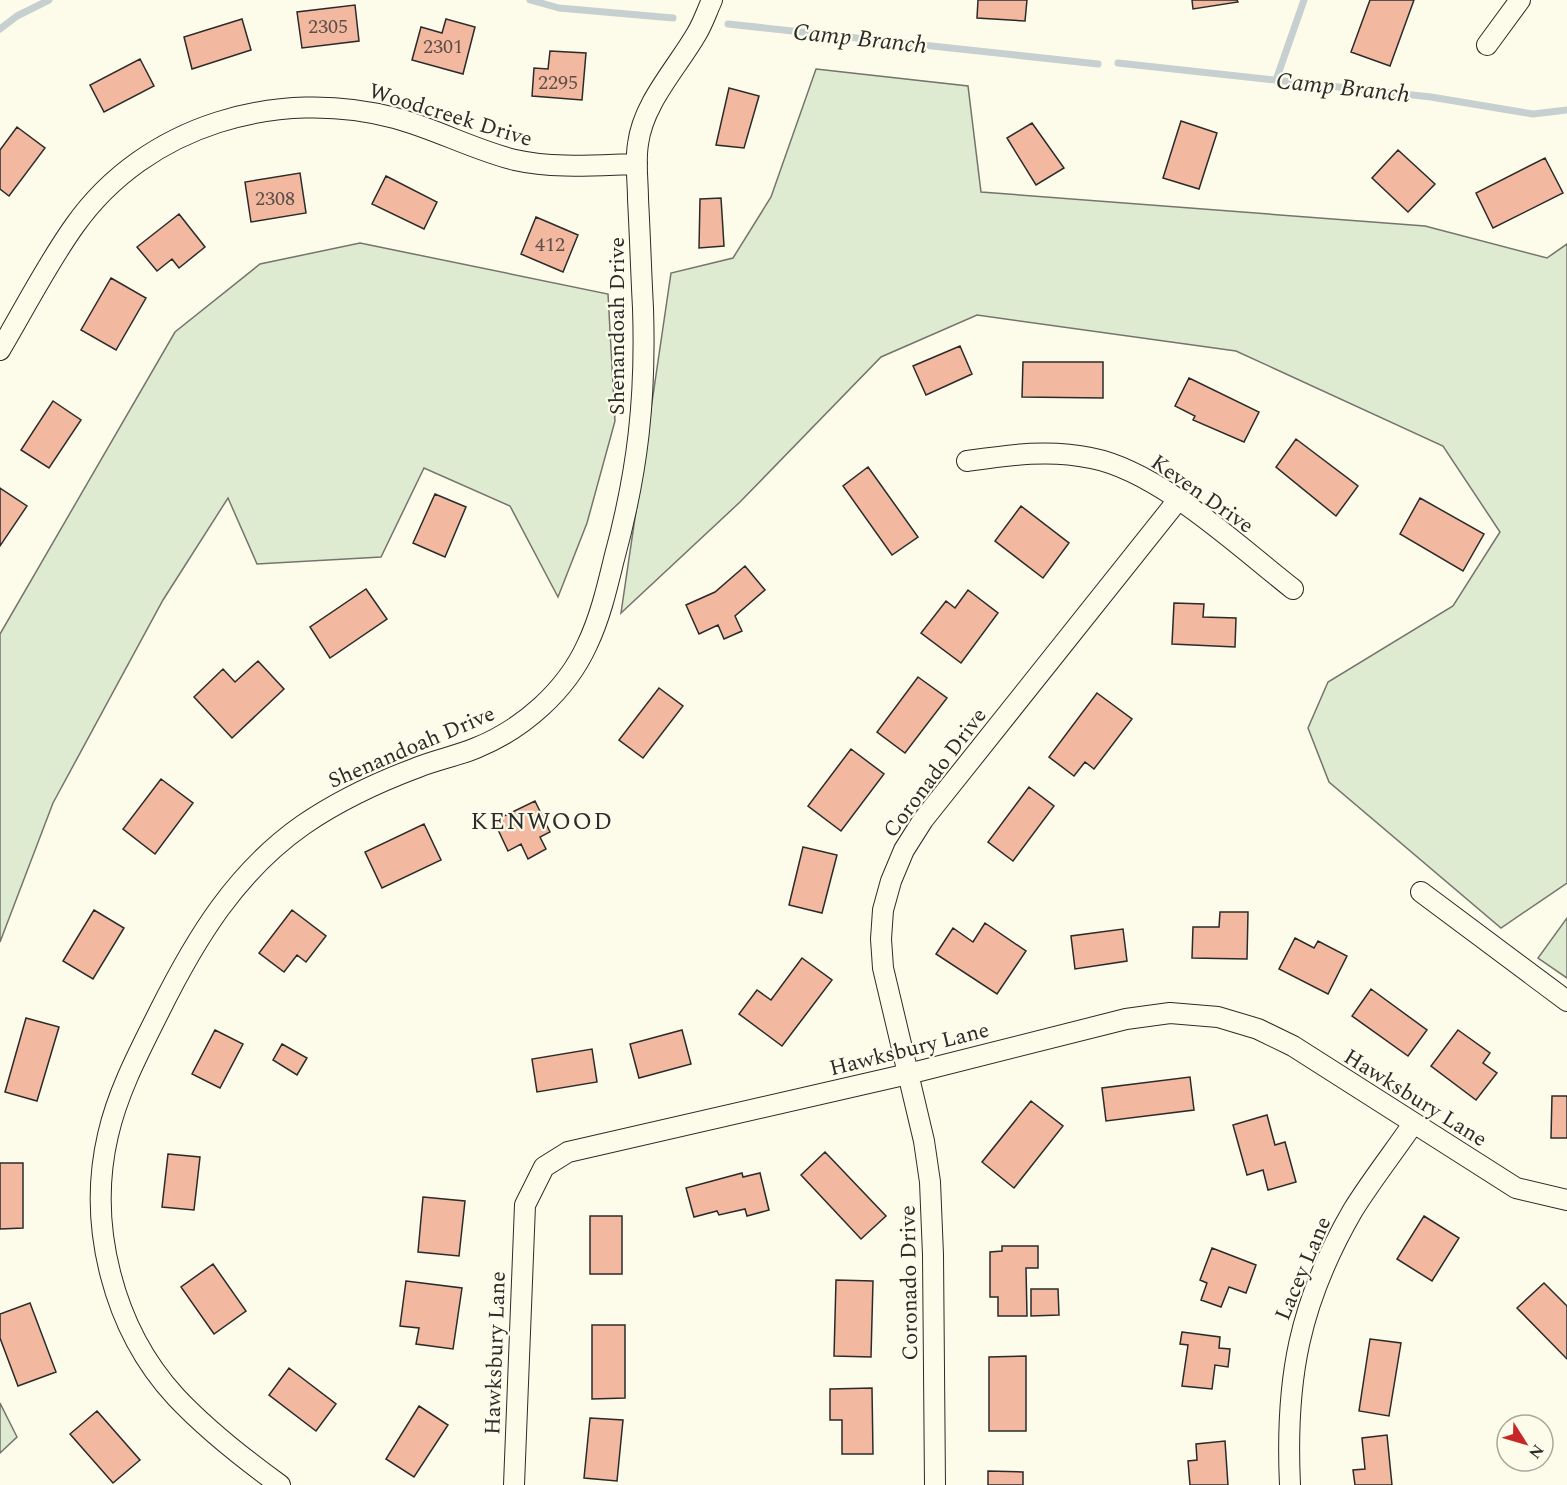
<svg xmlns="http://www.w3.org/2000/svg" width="1567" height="1485" viewBox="0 0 1567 1485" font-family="Spectral,serif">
<rect width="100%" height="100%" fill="#fdfbea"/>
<!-- green -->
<path fill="#deebd1" stroke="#74746e" stroke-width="1.5" d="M 816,69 L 968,86 L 981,192 L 1425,226 L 1547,258 L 1567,244 L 1567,883 L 1501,928 L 1329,782 L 1308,728 L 1328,682 L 1453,606 L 1500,532 L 1443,446 L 1236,351 L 977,315 L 881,357 L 740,502 L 621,613 L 671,273 L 733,258 L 771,197 Z
M 360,243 L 608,294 L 615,421 L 587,523 L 558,597 L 510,506 L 424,468 L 381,557 L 257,564 L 228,498 L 163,600 L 53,803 L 0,942 L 0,634 L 175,332 L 260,264 Z
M 1567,918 L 1567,978 L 1538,958 Z
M 0,1403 L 17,1437 L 0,1453 Z"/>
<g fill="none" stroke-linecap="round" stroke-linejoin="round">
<!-- stream -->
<path stroke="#c7d0d0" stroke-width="7" d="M 530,0 L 559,8 L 673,18
M 728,24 L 1098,64
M 0,29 L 17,16 L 49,0
M 1118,63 L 1431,97 L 1533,114 L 1567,110
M 1276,80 L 1304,0"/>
</g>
<!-- building -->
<path fill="#f2b8a0" stroke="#2b2b2b" stroke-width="1.5" d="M 978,0 L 1027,0 L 1025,21 L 977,18 Z
M 1192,0 L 1237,0 L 1238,2 L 1193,9 Z
M 1370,0 L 1414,0 L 1390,66 L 1351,52 Z
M 355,5 L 359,41 L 302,48 L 297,12 Z
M 242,19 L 251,50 L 192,69 L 184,37 Z
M 446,19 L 475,27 L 463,74 L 412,60 L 421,27 L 442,33 Z
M 550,51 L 586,53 L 582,100 L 532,96 L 534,68 L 548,69 Z
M 140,59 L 154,86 L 104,112 L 90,85 Z
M 729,88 L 759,96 L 744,148 L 716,145 Z
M 1181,121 L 1217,133 L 1199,189 L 1163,178 Z
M 1032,123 L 1064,168 L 1036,185 L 1007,138 Z
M 17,127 L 45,148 L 9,196 L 0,189 L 0,150 Z
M 1398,150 L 1435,184 L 1408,212 L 1372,178 Z
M 1545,158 L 1563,193 L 1493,228 L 1476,193 Z
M 300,173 L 306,213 L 251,222 L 245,182 Z
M 386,176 L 437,202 L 424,229 L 372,204 Z
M 721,198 L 724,246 L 699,248 L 700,199 Z
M 179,214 L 205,247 L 179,268 L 172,259 L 157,271 L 137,247 Z
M 536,217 L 578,235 L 563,272 L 521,254 Z
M 111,278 L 146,298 L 116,350 L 81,330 Z
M 960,346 L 972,374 L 926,395 L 913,366 Z
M 1023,362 L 1103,362 L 1103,398 L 1022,397 Z
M 1189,378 L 1259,412 L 1244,442 L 1193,420 L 1195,416 L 1175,406 Z
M 53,401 L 81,420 L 49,468 L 21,450 Z
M 1296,439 L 1358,486 L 1336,516 L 1276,467 Z
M 868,467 L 918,537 L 892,555 L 843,486 Z
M 0,488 L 27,506 L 0,546 Z
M 435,494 L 466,507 L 445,557 L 413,543 Z
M 1420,498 L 1484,534 L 1463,571 L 1400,534 Z
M 1021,506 L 1069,543 L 1043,578 L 995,541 Z
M 745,566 L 765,590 L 735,616 L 742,631 L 724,639 L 718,625 L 699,634 L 686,605 L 715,592 Z
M 366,589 L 387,619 L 330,658 L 310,627 Z
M 968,590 L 998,613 L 961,663 L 921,633 L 946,601 L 955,608 Z
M 1174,603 L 1204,604 L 1203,617 L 1236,618 L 1235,647 L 1172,644 Z
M 258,661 L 284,689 L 232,738 L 194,697 L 223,669 L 235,682 Z
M 918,677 L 947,698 L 905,753 L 877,732 Z
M 659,688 L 683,706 L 643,758 L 619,740 Z
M 1097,693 L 1132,719 L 1094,769 L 1085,762 L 1074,776 L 1049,757 Z
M 851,749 L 884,774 L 841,831 L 808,806 Z
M 161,779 L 193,803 L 155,854 L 123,829 Z
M 1029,787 L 1054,806 L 1013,861 L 988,842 Z
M 535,801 L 550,832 L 540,837 L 546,849 L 528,859 L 521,844 L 508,851 L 494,821 Z
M 424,824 L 441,860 L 382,888 L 365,852 Z
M 803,847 L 837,855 L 822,913 L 789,905 Z
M 94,910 L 124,928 L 93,979 L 63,961 Z
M 292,910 L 326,936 L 306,962 L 297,955 L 284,972 L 259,953 Z
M 1220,912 L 1248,912 L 1247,959 L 1192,958 L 1193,927 L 1219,927 Z
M 985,923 L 1026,951 L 997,994 L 936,954 L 953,928 L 973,942 Z
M 1123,929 L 1127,961 L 1075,969 L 1071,936 Z
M 1295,938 L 1314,948 L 1318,941 L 1347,956 L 1328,994 L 1279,969 Z
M 802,958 L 832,980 L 782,1046 L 739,1014 L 757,990 L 771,1000 Z
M 1371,989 L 1427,1030 L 1408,1056 L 1352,1016 Z
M 26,1018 L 59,1027 L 37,1101 L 5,1092 Z
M 215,1030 L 243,1044 L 220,1088 L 192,1074 Z
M 682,1030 L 691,1064 L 639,1078 L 630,1044 Z
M 1458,1030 L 1490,1053 L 1483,1063 L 1497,1073 L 1476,1100 L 1431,1066 Z
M 282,1044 L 307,1058 L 297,1075 L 273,1060 Z
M 592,1049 L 597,1082 L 537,1092 L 532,1059 Z
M 1190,1077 L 1194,1110 L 1106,1121 L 1102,1088 Z
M 1552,1096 L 1567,1096 L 1567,1138 L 1551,1138 Z
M 1031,1101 L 1063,1126 L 1014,1188 L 982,1162 Z
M 1267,1115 L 1275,1145 L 1285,1142 L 1296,1182 L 1268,1190 L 1263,1170 L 1247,1175 L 1233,1125 Z
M 825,1152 L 886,1216 L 861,1239 L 801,1175 Z
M 168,1154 L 200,1157 L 194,1210 L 162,1207 Z
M 0,1163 L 23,1163 L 23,1228 L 0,1229 Z
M 742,1173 L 743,1177 L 760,1173 L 769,1210 L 747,1216 L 745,1209 L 719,1215 L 717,1211 L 694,1217 L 686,1188 Z
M 423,1197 L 465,1201 L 459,1256 L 418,1252 Z
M 590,1216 L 622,1216 L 622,1274 L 590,1274 Z
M 1424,1216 L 1459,1238 L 1432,1281 L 1397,1259 Z
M 1002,1246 L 1038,1246 L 1038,1268 L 1026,1268 L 1027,1316 L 998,1316 L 998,1297 L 990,1297 L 990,1252 L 1002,1251 Z
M 1212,1248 L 1256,1265 L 1246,1293 L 1229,1287 L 1221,1307 L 1201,1300 L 1207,1283 L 1200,1280 Z
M 213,1264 L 246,1311 L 214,1334 L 181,1287 Z
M 836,1280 L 873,1281 L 871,1357 L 834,1356 Z
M 406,1281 L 462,1288 L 453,1349 L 416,1344 L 419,1328 L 400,1326 Z
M 1544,1283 L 1567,1306 L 1567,1359 L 1517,1308 Z
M 1031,1289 L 1058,1289 L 1059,1315 L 1031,1316 Z
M 30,1303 L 56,1372 L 18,1386 L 0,1338 L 0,1314 Z
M 592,1325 L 625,1325 L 625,1398 L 592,1399 Z
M 1182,1332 L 1220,1337 L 1219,1348 L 1230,1349 L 1228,1367 L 1215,1365 L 1212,1389 L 1182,1386 L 1188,1345 L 1180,1344 Z
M 1370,1339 L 1401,1343 L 1389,1416 L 1359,1411 Z
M 1026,1356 L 1026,1431 L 989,1431 L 989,1357 Z
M 289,1368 L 336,1404 L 316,1431 L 269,1395 Z
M 872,1388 L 873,1454 L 842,1454 L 842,1420 L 830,1420 L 830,1389 Z
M 419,1406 L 448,1425 L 414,1477 L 386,1459 Z
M 97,1411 L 140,1460 L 113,1483 L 70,1434 Z
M 590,1418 L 623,1420 L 617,1481 L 584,1478 Z
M 1387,1435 L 1392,1485 L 1355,1485 L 1353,1470 L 1365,1469 L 1362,1438 Z
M 1225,1441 L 1228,1485 L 1190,1485 L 1188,1461 L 1197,1460 L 1196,1444 Z
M 988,1471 L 1023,1472 L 1023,1485 L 988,1485 Z"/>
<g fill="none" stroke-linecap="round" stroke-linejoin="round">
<!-- minor casing -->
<g stroke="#2b2b2b" stroke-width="22">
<path id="minor" d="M 1487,45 L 1520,0
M 0,350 C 25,308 47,264 75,225 C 146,125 278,87 395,118 C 436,129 474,150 515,160 C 555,169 597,165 637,164
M 967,461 C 1009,455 1049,449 1091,458 C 1159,471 1238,546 1293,589
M 1421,892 L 1567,1001
M 280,1485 C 244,1459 207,1430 176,1397 C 113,1329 87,1225 108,1135 C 118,1091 140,1050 160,1010 C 196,938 236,872 303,825 C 338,801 376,783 416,768 C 435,760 457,756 476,748 C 523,729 566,691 587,645 C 600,618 607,588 614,559 C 638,471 646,398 643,308 C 641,271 640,235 638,199 C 638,181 635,162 638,144 C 643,103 677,68 697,33 C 703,23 707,11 712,0
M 514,1485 L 525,1205 L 544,1167 L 568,1152 L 908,1074 L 1126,1019 L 1170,1013 L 1218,1017 L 1258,1029 L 1293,1046 L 1516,1188 L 1567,1200
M 935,1485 L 933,1255 L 930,1182 L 924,1141 L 883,968 L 881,939 L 883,910 L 891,881 L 904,850 L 923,820 L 1178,500
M 1290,1485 C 1285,1379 1299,1303 1353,1210 C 1371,1181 1393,1153 1413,1124"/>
</g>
<!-- minor -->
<use href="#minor" stroke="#fdfbea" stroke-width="20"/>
</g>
<g text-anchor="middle" stroke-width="4.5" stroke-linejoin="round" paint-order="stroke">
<!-- number labels -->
<g font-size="20" fill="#5d4e48">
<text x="328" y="33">2305</text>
<text x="443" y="53">2301</text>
<text x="558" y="89">2295</text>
<text x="275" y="205">2308</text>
<text x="550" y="251">412</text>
</g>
<!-- street labels -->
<g font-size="22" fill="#2b2b2b" stroke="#fdfbea">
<text transform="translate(451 114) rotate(17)" y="8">Woodcreek Drive</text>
<text transform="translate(616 326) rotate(-90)" y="8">Shenandoah Drive</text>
<text transform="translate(1203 493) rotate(35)" y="8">Keven Drive</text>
<text transform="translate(411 746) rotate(-23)" y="8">Shenandoah Drive</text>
<text transform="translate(934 772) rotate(-53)" y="8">Coronado Drive</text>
<text transform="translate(909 1048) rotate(-14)" y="8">Hawksbury Lane</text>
<text transform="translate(1416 1097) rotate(32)" y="8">Hawksbury Lane</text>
<text transform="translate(1302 1268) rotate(-67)" y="8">Lacey Lane</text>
<text transform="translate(908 1283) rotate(-91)" y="8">Coronado Drive</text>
<text transform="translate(494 1353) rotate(-88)" y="8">Hawksbury Lane</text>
</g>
<!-- water labels -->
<g font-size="24" font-style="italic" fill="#2b2b2b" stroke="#fdfbea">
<text transform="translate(860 38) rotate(6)" y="8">Camp Branch</text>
<text transform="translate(1343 87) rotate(6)" y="8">Camp Branch</text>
</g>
<!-- neighbourhood labels -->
<g font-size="24" letter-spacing="1.5" fill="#2b2b2b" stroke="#fdfbea">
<text x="542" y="829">KENWOOD</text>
</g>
</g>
<!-- north arrow -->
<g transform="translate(1525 1443) rotate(127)"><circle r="28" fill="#fdfbea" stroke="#a9a89e" stroke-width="1.5"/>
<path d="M0-4.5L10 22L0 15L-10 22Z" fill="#c62828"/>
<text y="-9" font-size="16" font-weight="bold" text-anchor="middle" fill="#2b2b2b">N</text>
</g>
</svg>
